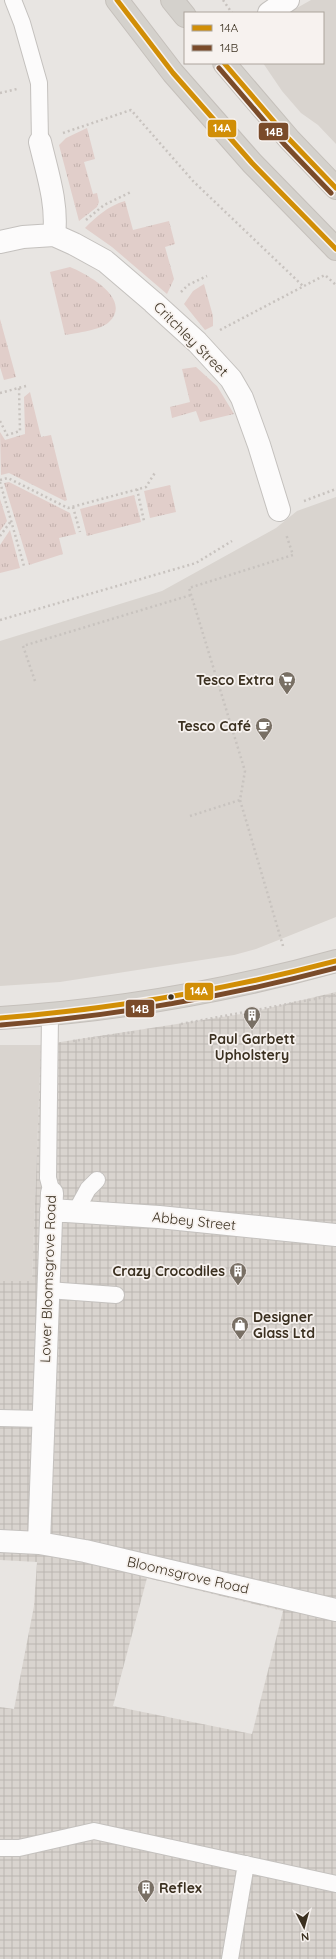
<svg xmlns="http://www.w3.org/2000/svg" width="336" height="1959" viewBox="0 0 336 1959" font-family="Quicksand,sans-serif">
<defs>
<pattern id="industrial-grid" width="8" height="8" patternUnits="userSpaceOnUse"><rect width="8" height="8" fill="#d9d4cf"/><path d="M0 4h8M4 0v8" fill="none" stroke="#bbb6b1"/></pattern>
<pattern id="grass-tufts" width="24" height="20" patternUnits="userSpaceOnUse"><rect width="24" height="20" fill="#e1ceca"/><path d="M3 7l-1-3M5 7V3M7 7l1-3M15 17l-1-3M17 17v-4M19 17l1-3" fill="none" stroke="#c2b1ad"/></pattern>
</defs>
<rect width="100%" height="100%" fill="#e8e5e2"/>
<!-- built -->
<path fill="#d9d4cf" d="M 311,0 L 336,0 L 336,144 L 318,125 L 301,113 L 282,91 L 263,63 L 323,63 L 323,13 L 288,13 Z
M 336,497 L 336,917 L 256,949 L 234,955 L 60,982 L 0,986 L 0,641 L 162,591 L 276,528 L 297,511 Z
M 0,1045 L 41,1045 L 32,1281 L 0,1281 Z"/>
<!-- industrial -->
<path fill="url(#industrial-grid)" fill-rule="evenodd" d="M 336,992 L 336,1959 L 0,1959 L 0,1707 L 14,1709 L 34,1606 L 37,1562 L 0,1560 L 0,1281 L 32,1281 L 41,1045 L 248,1013 ZM 147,1578 L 283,1611 L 252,1734 L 113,1706 Z"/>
<!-- grass -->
<path fill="url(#grass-tufts)" d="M 87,128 L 95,159 L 84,162 L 93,194 L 97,193 L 99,202 L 97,207 L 79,221 L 59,145 L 66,138 Z
M 125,201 L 133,230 L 169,221 L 175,244 L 165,247 L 174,279 L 167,294 L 112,247 L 85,228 C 97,216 108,206 125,201 Z
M 70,267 C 87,274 133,299 109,322 C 101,330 77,333 65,335 L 50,272 Z
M 204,284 L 213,316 L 213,326 L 205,330 L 184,304 L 193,291 Z
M 0,319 L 16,377 L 4,380 L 0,367 Z
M 196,367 L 217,386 L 234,414 L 200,422 L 196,411 L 172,418 L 170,407 L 190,402 L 182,369 Z
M 30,392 L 41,437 L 51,435 L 67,500 L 65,501 L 9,473 L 1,475 L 0,432 L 5,440 L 25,434 L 24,397 Z
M 9,482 L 70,513 L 76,534 L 59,538 L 63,554 L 29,565 L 4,483 Z
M 170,485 L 176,512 L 150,518 L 144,491 Z
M 134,495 L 141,522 L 87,536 L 80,509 Z
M 0,499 L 7,521 L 0,531 Z
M 10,530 L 20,568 L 0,573 L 0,545 Z"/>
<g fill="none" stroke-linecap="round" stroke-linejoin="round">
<!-- service casing -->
<g stroke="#c4c1be" stroke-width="18">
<path id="service" d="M 13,0 L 22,23 L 39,83 L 40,142
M 50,1015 L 48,1178 L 52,1193
M 76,1211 L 88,1189 L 97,1180
M 48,1290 L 116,1295
M 0,1418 L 43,1419
M 0,1848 L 19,1848 L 94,1831 L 336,1884
M 230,1959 L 246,1864"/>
</g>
<!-- minor casing -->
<g stroke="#c4c1be" stroke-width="24">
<path id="minor" d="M 269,13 L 288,0
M 40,142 C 47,172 58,204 54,235
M 0,242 L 23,237 L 54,235 L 74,244 L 105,261 L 153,302 L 197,342 L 231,379 L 242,398 L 259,445 L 279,510
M 51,1210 L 159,1217 L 336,1235
M 0,1541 L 39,1543 L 85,1551 L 336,1610
M 39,1543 L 52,1193"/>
</g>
<!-- primary casing -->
<g stroke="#c5c0bb" stroke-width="24">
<path id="primary" d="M 117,0 L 173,73 L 252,163 L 336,249
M 172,0 L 185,16
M 224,63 L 289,139 L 336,188
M 0,1018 C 112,1011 228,991 336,961"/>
</g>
<!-- path -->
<path stroke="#c8c3bf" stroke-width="2.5" stroke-dasharray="2 3" stroke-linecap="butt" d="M 223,0 L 232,13
M 0,93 L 17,89
M 63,133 L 131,110 L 193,181 L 304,287
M 86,220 L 104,205 L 131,192
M 181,292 L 188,285 L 207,276
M 220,330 L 325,275 L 336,285
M 0,393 L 26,386
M 0,421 L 7,435 L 20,431 L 19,388
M 0,480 L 8,478 L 68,508 L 146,487 L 156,471
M 0,482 L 24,566
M 137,489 L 144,521
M 304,501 L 336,489
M 73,507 L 80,532
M 0,536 L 11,521
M 0,620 L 196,563 L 232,541
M 35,681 L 23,646 L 191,595
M 190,816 L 240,800
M 283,946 L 240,800 L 245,771 L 189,588 L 293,555 L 286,534
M 181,1024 L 336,995
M 73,1041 L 135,1032"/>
<!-- service -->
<use href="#service" stroke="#fcfbfb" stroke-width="16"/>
<!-- minor -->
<use href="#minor" stroke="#fcfbfb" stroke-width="22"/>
<!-- primary -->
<use href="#primary" stroke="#d4d1cc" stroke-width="22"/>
<!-- bus-1 casing -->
<g stroke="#f7f2ef" stroke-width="8">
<path id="bus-1" d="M 117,0 L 173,73 L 252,163 L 336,249
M 224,63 L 289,139 L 336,188
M 0,1018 C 114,1009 225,990 336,961"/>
</g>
<!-- bus-2 casing -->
<g stroke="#f7f2ef" stroke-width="8">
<path id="bus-2" d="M 219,68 L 284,144 L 331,193
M 1,1025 C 114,1016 226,997 336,968"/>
</g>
<!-- bus-1 -->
<use href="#bus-1" stroke="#d18e06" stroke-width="5"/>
<!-- bus-2 -->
<use href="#bus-2" stroke="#7a4b2a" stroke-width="5"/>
</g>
<!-- icons -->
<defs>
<g id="supermarket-pin" transform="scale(0.9)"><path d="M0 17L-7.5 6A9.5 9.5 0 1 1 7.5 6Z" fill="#786f64" stroke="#f7f2ef"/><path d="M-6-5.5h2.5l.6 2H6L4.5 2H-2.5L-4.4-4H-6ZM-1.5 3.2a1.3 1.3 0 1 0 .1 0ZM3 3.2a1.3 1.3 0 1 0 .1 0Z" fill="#fff"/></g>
<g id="cafe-pin" transform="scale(0.9)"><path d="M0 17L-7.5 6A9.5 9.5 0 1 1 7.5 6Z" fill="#786f64" stroke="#f7f2ef"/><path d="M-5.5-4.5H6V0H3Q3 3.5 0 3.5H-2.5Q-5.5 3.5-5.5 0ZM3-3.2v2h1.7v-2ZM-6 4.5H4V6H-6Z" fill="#fff"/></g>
<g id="building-pin" transform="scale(0.9)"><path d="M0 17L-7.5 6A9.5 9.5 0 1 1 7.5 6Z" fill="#786f64" stroke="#f7f2ef"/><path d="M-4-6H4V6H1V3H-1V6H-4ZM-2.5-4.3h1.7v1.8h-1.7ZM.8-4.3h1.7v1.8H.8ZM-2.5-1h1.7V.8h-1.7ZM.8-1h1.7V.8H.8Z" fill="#fff"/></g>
<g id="shop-pin" transform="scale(0.9)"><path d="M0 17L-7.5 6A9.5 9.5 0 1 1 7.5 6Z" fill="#786f64" stroke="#f7f2ef"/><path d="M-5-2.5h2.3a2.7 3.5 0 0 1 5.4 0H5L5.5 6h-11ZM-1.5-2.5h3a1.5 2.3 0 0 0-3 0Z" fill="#fff"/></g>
</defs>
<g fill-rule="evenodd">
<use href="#supermarket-pin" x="287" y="680"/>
<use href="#cafe-pin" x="264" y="726"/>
<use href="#building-pin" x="252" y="1015"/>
<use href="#building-pin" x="238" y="1271"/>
<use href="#shop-pin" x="240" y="1325"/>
<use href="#building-pin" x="146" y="1888"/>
</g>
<!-- markers -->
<circle fill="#3b3020" stroke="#f7f2ef" stroke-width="1.5" cx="171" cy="997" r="3.5"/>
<g text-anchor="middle" stroke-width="3.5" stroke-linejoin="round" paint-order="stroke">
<!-- street labels -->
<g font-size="14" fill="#3b3020" stroke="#f7f2ef">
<text transform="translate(191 339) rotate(45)" y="5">Critchley Street</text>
<text transform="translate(194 1221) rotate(6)" y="5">Abbey Street</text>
<text transform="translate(48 1279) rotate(-88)" y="5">Lower Bloomsgrove Road</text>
<text transform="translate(188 1575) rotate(13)" y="5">Bloomsgrove Road</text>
</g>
<!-- poi labels -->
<g font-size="14" font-weight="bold" fill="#3b3020" stroke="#f7f2ef" text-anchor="end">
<text x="274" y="685">Tesco Extra</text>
<text x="251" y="731">Tesco Café</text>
<text x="252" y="1044" text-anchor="middle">Paul Garbett<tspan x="252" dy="16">Upholstery</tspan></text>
<text x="225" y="1276">Crazy Crocodiles</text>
<text x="253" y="1322" text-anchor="start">Designer<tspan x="253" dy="16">Glass Ltd</tspan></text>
<text x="159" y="1893" text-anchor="start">Reflex</text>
</g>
</g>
<g stroke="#f7f2ef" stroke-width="1.5">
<rect x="207" y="119" width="30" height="19" rx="4" fill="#d18e06"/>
<rect x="258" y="122" width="31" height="19" rx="4" fill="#7a4b2a"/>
<rect x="184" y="982" width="30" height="19" rx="4" fill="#d18e06"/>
<rect x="125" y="999" width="30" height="19" rx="4" fill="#7a4b2a"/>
</g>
<g font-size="11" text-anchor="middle" font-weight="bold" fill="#fff">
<text x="222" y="132">14A</text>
<text x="274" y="136">14B</text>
<text x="199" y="995">14A</text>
<text x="140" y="1013">14B</text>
</g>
<!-- legend -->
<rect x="184" y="12" width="140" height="52" fill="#f7f2ef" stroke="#aca49c"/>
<rect x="192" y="25" width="20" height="6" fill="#d18e06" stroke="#aca49c"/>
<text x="220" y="32" font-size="12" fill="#3b3020">14A</text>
<rect x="192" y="45" width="20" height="6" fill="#7a4b2a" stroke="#aca49c"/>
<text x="220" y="52" font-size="12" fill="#3b3020">14B</text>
<!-- north arrow -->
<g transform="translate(304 1927) rotate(174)" stroke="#f7f2ef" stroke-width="3" paint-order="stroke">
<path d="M0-3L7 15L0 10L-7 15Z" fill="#3b3020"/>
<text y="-6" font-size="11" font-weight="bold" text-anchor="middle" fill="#3b3020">N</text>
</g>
</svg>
